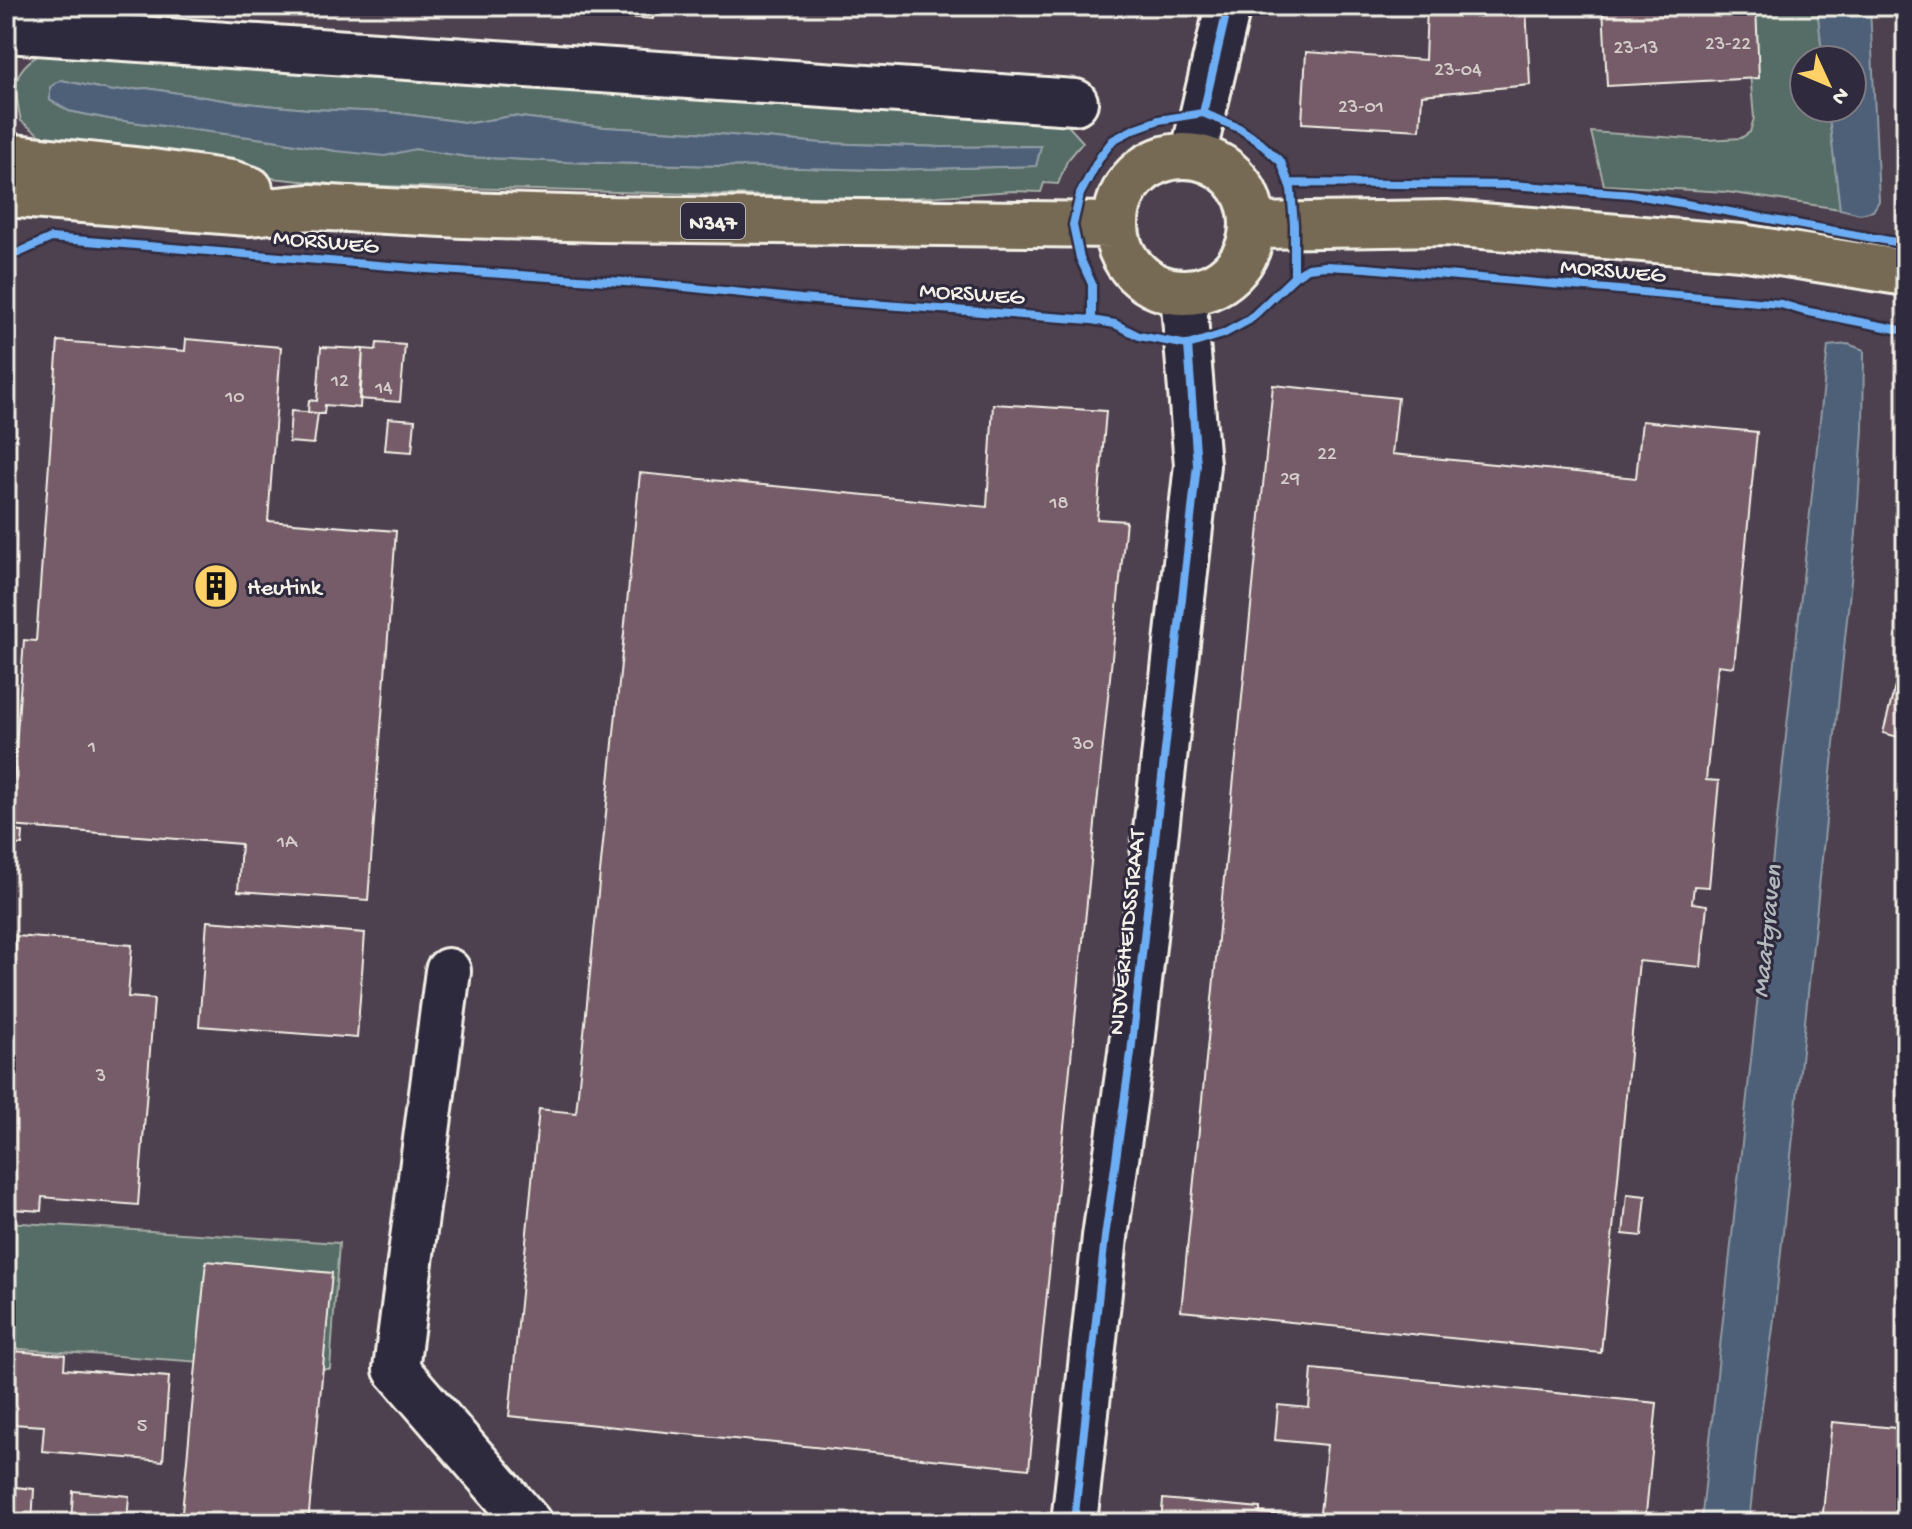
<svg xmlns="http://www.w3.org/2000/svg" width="1912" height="1529" viewBox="0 0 1912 1529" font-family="'Gochi Hand',sans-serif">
<rect width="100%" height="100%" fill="#3d3445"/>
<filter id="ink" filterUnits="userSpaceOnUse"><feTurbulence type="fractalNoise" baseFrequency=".0125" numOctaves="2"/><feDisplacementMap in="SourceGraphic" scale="16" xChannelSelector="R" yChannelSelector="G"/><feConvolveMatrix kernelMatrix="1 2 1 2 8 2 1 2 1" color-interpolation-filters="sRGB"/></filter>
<g filter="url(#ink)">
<!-- built -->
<path fill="#4e404f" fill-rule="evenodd" d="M 6,6 L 1906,6 L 1906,1523 L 6,1523 ZM 1804,60 L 1852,60 L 1852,108 L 1804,108 Z"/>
<!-- green -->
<path fill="#576c66" stroke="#a6aea7" stroke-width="2" fill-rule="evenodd" d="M 1744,6 L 1817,6 L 1823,60 L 1804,60 L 1804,108 L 1828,108 L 1840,209 L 1727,192 L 1604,185 L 1591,132 L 1707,140 L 1741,138 L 1750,132 L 1754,118 Z
M 49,49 L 1063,120 L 1083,142 L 1067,161 L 1058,184 L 1044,183 L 1041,192 L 1013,191 L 897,199 L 340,185 L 262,177 L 66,149 L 44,138 L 21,121 C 13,82 11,69 49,49 ZM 61,80 L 113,91 L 146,88 L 236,102 L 307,109 L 389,112 L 471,123 L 512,116 L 604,127 L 695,132 L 821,143 L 942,147 L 1041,146 L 1036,166 L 882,170 L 566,162 L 468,157 L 415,149 L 336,151 L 273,140 L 109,119 L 69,111 L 50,100 Z
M 6,1222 L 339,1243 L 330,1369 L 301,1369 L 6,1348 Z"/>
<!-- water -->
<path fill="#4d6178" stroke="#909ba5" stroke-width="2" d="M 1817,6 L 1870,6 L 1879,201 L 1873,211 L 1860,214 L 1840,209 L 1828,108 L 1852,108 L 1852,60 L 1823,60 Z
M 61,80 L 113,91 L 146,88 L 236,102 L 307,109 L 389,112 L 471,123 L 512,116 L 604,127 L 695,132 L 821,143 L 942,147 L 1041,146 L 1036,166 L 882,170 L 566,162 L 468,157 L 415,149 L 385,156 L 336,151 L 273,140 L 109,119 L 69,111 L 50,100 L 50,87 Z
M 1848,344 L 1864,350 L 1863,430 L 1856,533 L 1773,1328 L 1758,1436 L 1749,1523 L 1701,1523 L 1828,346 Z"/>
<!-- building -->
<path fill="#745c67" stroke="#f4f1e8" stroke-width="2" d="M 484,6 L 655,6 L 653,19 Z
M 1427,6 L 1526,6 L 1530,85 L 1422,95 L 1420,130 L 1302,123 L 1306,52 L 1425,60 Z
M 1603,6 L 1756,6 L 1759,78 L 1607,86 Z
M 186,339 L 281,347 L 268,521 L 396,531 L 368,900 L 238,891 L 241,844 L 10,826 L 24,640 L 36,641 L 58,341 L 185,351 Z
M 377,343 L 405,345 L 400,402 L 359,399 L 363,349 L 376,350 Z
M 321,347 L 363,349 L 360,408 L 325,405 L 324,414 L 308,412 L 309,400 L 317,401 Z
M 1273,385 L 1398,398 L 1392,454 L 1636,478 L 1642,421 L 1757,432 L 1734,667 L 1718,665 L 1706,780 L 1719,781 L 1709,887 L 1694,886 L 1692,903 L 1707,905 L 1701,967 L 1639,961 L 1601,1353 L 1181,1311 Z
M 993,404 L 1106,411 L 1097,519 L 1126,521 L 1029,1469 L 509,1416 L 539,1109 L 576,1113 L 640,473 L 987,507 Z
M 291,411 L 318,413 L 314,444 L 289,442 Z
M 388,418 L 415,420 L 412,452 L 385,450 Z
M 1906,644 L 1906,739 L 1883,733 Z
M 9,831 L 23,832 L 22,845 L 9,844 Z
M 207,921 L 365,933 L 357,1038 L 199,1026 Z
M 16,936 L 132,945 L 128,997 L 154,999 L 138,1205 L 42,1197 L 41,1211 L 12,1209 L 13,1195 L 6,1194 L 6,1075 Z
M 1627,1194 L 1646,1196 L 1642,1236 L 1623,1234 Z
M 206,1261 L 332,1273 L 308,1523 L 181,1523 Z
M 12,1351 L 65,1355 L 64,1369 L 169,1377 L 163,1461 L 42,1451 L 44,1426 L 12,1424 L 16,1375 L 10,1374 Z
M 1312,1369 L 1657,1403 L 1645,1523 L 1319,1523 L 1327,1445 L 1275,1440 L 1278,1405 L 1309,1408 Z
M 1832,1422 L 1906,1429 L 1906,1523 L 1822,1523 Z
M 6,1486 L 34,1489 L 32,1523 L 6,1523 Z
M 73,1491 L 129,1496 L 127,1523 L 71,1523 Z
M 1163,1499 L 1260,1508 L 1260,1513 L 1302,1517 L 1302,1523 L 1161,1523 Z"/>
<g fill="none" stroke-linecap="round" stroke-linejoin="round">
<!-- minor casing -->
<g stroke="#f4f1e8" stroke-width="50">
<path id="minor" d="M 6,30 L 1075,102
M 1193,156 L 1228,6
M 448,971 L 396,1369 L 529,1523
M 1074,1523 L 1105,1237 L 1131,1053 L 1197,465 L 1183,292"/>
</g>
<!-- major casing -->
<g stroke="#f4f1e8" stroke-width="50">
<path id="major" d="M1116 224a68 68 0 1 1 136 0a68 68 0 1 1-136 0Z
M 6,156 L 145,171 L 231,183 L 250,189
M 6,194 L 248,213 L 310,207 L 463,215 L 600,219 L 1116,225
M 1253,226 L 1446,223 L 1741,247 L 1906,273"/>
</g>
<!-- minor -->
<use href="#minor" stroke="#2f2a3d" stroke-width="44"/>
<!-- major -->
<use href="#major" stroke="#776a54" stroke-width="44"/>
<!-- cycleway casing -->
<g stroke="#2f2a3d" stroke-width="13">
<path id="cycleway" d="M 1203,113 L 1228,6
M 1289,183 L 1511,185 L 1631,194 L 1906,244
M 6,252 L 18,253 L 51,238 L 426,269 L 655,284 L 801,299 L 1092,320 L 1115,324 L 1139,336 L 1188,345 L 1223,334 L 1249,320 L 1294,277 L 1308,268 L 1325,266 L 1366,268 L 1781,304 L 1804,311 L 1906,331
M 1092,320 L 1092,284 L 1080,258 L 1073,225 L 1080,194 L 1100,157 L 1113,140 L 1134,129 L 1159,120 L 1203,113 L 1239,128 L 1258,141 L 1281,162 L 1291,189 L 1294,225 L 1294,277
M 1074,1523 L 1105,1237 L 1131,1053 L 1197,465 L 1188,345"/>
</g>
<!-- cycleway -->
<use href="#cycleway" stroke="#6dadf4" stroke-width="8"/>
</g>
</g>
<!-- icons -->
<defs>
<g id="building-disc" transform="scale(2.3)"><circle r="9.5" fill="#ffd166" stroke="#2f2a3d"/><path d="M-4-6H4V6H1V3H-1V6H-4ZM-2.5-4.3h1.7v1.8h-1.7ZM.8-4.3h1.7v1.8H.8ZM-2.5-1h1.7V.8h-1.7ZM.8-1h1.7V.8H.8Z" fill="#111"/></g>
</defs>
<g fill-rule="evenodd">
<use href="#building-disc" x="216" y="586"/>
</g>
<g text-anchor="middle" stroke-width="6" stroke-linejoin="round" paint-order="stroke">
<!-- number labels -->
<g font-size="20" fill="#d4ccc8">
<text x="1728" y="49">23-22</text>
<text x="1636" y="53">23-13</text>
<text x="1458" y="75">23-04</text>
<text x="1361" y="112">23-01</text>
<text x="340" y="386">12</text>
<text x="384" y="393">14</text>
<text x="235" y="402">10</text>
<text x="1327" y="459">22</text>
<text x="1290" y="484">29</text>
<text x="1059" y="508">18</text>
<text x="1083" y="749">30</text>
<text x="92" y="752">1</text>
<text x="287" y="847">1A</text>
<text x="101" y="1081">3</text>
<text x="142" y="1431">5</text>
</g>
<!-- shield labels -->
<rect fill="#2f2a3d" stroke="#b9b5b5" stroke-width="2" x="681" y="203" width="64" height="36" rx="6"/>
<g font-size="22" font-weight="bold" fill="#f4f1e8">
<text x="713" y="229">N347</text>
</g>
<!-- street labels -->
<g font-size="24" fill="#f4f1e8" stroke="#2f2a3d">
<text transform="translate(326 240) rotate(5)" y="8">MORSWEG</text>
<text transform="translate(1613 269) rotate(5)" y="8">MORSWEG</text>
<text transform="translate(972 292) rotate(4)" y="8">MORSWEG</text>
<text transform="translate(1125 932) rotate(-84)" y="8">NIJVERHEIDSSTRAAT</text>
</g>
<!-- poi labels -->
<g font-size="24" fill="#f4f1e8" stroke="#2f2a3d" text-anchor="start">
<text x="247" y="594">Heutink</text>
</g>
<!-- water labels -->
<g font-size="26" font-style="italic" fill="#b1b7bb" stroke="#2f2a3d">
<text transform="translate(1765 931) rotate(-84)" y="9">Maatgraven</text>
</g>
</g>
<!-- margin -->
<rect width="1912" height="1529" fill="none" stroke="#2f2a3d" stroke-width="32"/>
<rect x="16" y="16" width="1880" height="1497" fill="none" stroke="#f4f1e8" stroke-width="3" filter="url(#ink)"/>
<!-- north arrow -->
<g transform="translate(1828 84) rotate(134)"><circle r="38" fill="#2f2a3d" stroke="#7e7a81" stroke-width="2"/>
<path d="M0-6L14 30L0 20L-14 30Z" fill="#ffd166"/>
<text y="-12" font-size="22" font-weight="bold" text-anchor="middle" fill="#f4f1e8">N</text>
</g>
</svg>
